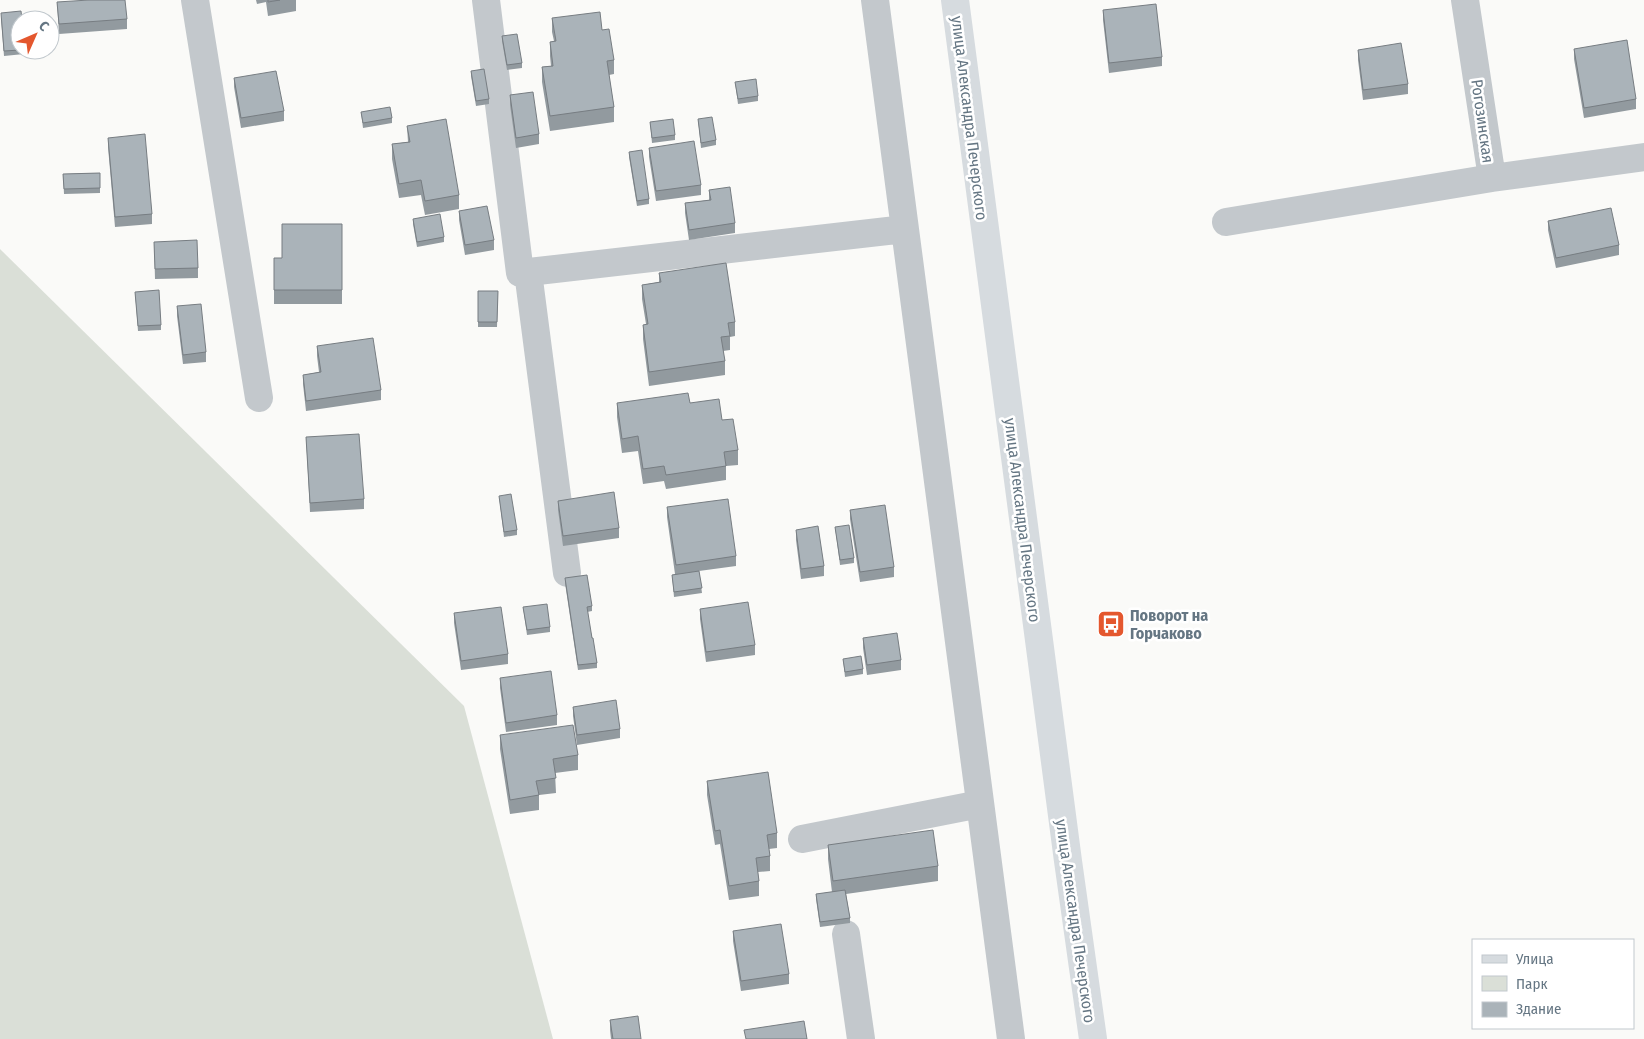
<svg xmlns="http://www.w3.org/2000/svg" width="1644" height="1039" viewBox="0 0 1644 1039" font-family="'Fira Sans Condensed',sans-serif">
<rect width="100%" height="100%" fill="#fafaf8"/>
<!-- green -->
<path fill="#dadfd7" d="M 0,249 L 464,706 L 553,1039 L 0,1039 Z"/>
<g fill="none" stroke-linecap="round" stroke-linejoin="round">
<!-- minor -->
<path stroke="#c3c8cc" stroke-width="28" d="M 195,0 L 259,398
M 486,0 L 520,273 L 905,229
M 875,0 L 1011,1039
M 1465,0 L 1492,178 L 1644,157
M 1226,222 L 1492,178
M 528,272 L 567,573
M 802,839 L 980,804
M 846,934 L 861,1039"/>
<!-- major -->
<path stroke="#d6dbdf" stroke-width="28" d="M 955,0 L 1068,861 L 1093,1039"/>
</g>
<!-- wall -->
<path fill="#929a9f" d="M 256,0 L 296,0 L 296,11 L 268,16 L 266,2 L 257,4 Z
M 57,2 L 127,19 L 127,29 L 59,34 Z
M 1103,10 L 1162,57 L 1162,66 L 1109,73 L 1103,20 Z
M 1,18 L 20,50 L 24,50 L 24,54 L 4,56 Z
M 552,18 L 602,30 L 614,60 L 614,74 L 609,75 L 614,107 L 614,122 L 550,131 L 542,82 L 542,67 L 551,66 L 550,56 L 550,42 L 554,41 L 552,32 Z
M 502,36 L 522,63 L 522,68 L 507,70 L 502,41 Z
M 1574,49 L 1636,99 L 1636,109 L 1584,118 L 1574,59 Z
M 1358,50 L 1408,84 L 1408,94 L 1363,100 L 1358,60 Z
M 471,71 L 489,99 L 489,104 L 476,106 L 471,76 Z
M 234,78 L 284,111 L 284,121 L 241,128 L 234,87 Z
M 735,82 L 758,96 L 758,101 L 738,104 Z
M 510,95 L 539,134 L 539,144 L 516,148 L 510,105 Z
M 361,112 L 392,118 L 392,123 L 363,128 Z
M 698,119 L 716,140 L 716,145 L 701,148 Z
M 650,122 L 675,135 L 675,140 L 652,143 Z
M 407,126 L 459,195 L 459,209 L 425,215 L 421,195 L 399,198 L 392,159 L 392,144 L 408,142 Z
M 108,138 L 152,214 L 152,224 L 115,227 L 108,147 Z
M 649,148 L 701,185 L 701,195 L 656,201 L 649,157 Z
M 629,152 L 649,199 L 649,204 L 637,206 L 629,157 Z
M 100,173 L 100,193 L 64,194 L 63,174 Z
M 709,190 L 735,223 L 735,233 L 689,240 L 685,213 L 685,203 L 709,200 Z
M 459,211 L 494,240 L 494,250 L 465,255 L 459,220 Z
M 413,219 L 444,237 L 444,242 L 417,247 L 413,224 Z
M 1548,221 L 1619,245 L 1619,255 L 1556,268 L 1548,230 Z
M 342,224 L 342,304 L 274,304 L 274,258 L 282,258 Z
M 154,242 L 198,268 L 198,278 L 155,279 Z
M 659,273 L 735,322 L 735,336 L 730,337 L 730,350 L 723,351 L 725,361 L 725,375 L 649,386 L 643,339 L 643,325 L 646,324 L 642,299 L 642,285 L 659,282 Z
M 478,291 L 498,291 L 497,327 L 478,327 Z
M 135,292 L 161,325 L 161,330 L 138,331 Z
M 177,306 L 206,352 L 206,362 L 183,364 L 177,316 Z
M 317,346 L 381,390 L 381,400 L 306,411 L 303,384 L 303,375 L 319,372 L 317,356 Z
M 617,403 L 690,403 L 722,420 L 738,450 L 738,465 L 726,466 L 726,480 L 666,489 L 664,481 L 643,484 L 638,451 L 622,453 L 617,417 Z
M 306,437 L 364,499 L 364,509 L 310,512 Z
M 499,496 L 517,530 L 517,535 L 504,537 Z
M 558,501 L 619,528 L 619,538 L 563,546 L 558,510 Z
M 667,507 L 736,556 L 736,566 L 699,571 L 702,593 L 674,597 L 672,575 L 675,574 L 667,517 Z
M 850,510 L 894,567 L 894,577 L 860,582 L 850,519 Z
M 835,527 L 854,558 L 854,563 L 840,565 Z
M 796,530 L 824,566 L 824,576 L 801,579 L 796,540 Z
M 565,578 L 592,606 L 592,611 L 587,612 L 592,638 L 597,663 L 597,668 L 578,670 L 565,583 Z
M 523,607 L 550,627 L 550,632 L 527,635 Z
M 700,609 L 755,645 L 755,655 L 706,662 L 700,619 Z
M 454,613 L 508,654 L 508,664 L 461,670 L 454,623 Z
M 863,638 L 901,660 L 901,670 L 867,675 L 863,648 Z
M 843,659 L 863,669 L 863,674 L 845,677 Z
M 500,678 L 557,715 L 557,725 L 506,732 L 500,688 Z
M 573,707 L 620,729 L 620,738 L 577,745 L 573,716 Z
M 500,735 L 578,755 L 578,770 L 555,773 L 556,793 L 539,795 L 539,810 L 510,814 L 500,749 Z
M 707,781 L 777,833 L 777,848 L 769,849 L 770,856 L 770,871 L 758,872 L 759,881 L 759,896 L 729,900 L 720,844 L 715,845 L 707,795 Z
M 828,845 L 938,866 L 938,881 L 846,894 L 850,918 L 850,923 L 820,927 L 816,899 L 816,894 L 832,892 L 828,859 Z
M 733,931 L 789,974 L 789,984 L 741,991 L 733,941 Z
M 610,1020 L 641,1039 L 611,1039 L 610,1030 Z"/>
<!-- building -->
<path fill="#aab3b9" stroke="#777d82" d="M 89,0 L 125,0 L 127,19 L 59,24 L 57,2 Z
M 268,0 L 280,0 L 268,2 Z
M 1156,4 L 1162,57 L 1109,63 L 1103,10 Z
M 21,11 L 22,20 L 20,20 L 20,50 L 4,51 L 1,13 Z
M 600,12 L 602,30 L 609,29 L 614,60 L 607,61 L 614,107 L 550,116 L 542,67 L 553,66 L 550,42 L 556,41 L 552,18 Z
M 517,34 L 522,63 L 507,65 L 502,36 Z
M 1627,40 L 1636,99 L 1584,108 L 1574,49 Z
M 1401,43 L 1408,84 L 1363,90 L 1358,50 Z
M 484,69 L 489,99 L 476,101 L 471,71 Z
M 276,71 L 284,111 L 241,118 L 234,78 Z
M 756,79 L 758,96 L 738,99 L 735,82 Z
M 533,92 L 539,134 L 516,138 L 510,95 Z
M 390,107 L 392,118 L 363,123 L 361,112 Z
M 712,117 L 716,140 L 701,143 L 698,119 Z
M 446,119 L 459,195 L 425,201 L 421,180 L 399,184 L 392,144 L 410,142 L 407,126 Z
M 673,119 L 675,135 L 652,138 L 650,122 Z
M 145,134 L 152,214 L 115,217 L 108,138 Z
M 694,141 L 701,185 L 656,191 L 649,148 Z
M 642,150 L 649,199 L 637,201 L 629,152 Z
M 100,173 L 100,188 L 64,189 L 63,174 Z
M 730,187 L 735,223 L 689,230 L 685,203 L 711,200 L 709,190 Z
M 487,206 L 494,240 L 465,245 L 459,211 Z
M 1611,208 L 1619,245 L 1556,258 L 1548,221 Z
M 440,214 L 444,237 L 417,242 L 413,219 Z
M 282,224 L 342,224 L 342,290 L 274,290 L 274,258 L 282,258 Z
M 197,240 L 198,268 L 155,269 L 154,242 Z
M 726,263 L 735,322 L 728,323 L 730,336 L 721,337 L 725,361 L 649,372 L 643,325 L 648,324 L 642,285 L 661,282 L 659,273 Z
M 159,290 L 161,325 L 138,326 L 135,292 Z
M 478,291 L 498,291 L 497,322 L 478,322 Z
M 201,304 L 206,352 L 183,355 L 177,306 Z
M 373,338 L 381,390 L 306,401 L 303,375 L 321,372 L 317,346 Z
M 688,393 L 690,403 L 719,399 L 722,420 L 733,419 L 738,450 L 724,452 L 726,466 L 666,475 L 664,466 L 643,469 L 638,436 L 622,439 L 617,403 Z
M 359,434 L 364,499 L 310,503 L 306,437 Z
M 614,492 L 619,528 L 563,536 L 558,501 Z
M 511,494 L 517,530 L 504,532 L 499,496 Z
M 728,499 L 736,556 L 676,565 L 667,507 Z
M 885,505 L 894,567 L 860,572 L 850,510 Z
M 849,525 L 854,558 L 840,560 L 835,527 Z
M 818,526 L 824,566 L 801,569 L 796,530 Z
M 699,571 L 702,588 L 674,592 L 672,575 Z
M 587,575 L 592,606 L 587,607 L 592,638 L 593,638 L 597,663 L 578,665 L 565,578 Z
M 748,602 L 755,645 L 706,652 L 700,609 Z
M 547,604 L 550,627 L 527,630 L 523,607 Z
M 501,607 L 508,654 L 461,661 L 454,613 Z
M 897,633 L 901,660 L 867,665 L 863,638 Z
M 861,656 L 863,669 L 845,672 L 843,659 Z
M 551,671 L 557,715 L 506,723 L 500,678 Z
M 616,700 L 620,729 L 577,735 L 573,707 Z
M 573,725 L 578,755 L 553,759 L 556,778 L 536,781 L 539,795 L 510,800 L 500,735 Z
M 768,772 L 777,833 L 767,835 L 770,856 L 756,858 L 759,881 L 729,886 L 720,830 L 715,831 L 707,781 Z
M 933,830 L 938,866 L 833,881 L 828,845 Z
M 845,890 L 850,918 L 820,922 L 816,894 Z
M 781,924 L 789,974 L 741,981 L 733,931 Z
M 638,1016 L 641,1039 L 613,1039 L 610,1020 Z
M 804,1021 L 807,1039 L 746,1039 L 744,1030 Z"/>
<!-- icons -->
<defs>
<g id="bus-square" transform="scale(1.4375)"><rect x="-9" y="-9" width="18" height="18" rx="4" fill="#e4572e" stroke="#fff"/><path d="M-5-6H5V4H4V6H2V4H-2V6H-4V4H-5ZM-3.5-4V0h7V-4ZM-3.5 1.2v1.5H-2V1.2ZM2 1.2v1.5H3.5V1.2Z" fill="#fff"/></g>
</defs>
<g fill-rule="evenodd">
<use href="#bus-square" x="1111" y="624"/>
</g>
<g text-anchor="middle" stroke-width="5" stroke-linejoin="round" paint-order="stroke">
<!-- street labels -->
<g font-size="16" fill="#657683" stroke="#fff">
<text transform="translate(970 118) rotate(83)" y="6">улица Александра Печерского</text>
<text transform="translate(1483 121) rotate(82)" y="6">Рогозинская</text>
<text transform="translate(1023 520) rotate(83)" y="6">улица Александра Печерского</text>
<text transform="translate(1076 921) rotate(82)" y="6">улица Александра Печерского</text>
</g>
<!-- poi labels -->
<g font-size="16" font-weight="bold" fill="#657683" stroke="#fff" text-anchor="start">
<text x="1130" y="621">Поворот на<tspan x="1130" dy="18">Горчаково</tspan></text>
</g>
</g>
<!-- legend -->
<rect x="1472" y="939" width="162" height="90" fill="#ffffff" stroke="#c1c8cd"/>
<rect x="1482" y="955" width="25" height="8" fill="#d6dbdf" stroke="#c1c8cd"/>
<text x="1516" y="964" font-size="15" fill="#657683">Улица</text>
<rect x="1482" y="976" width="25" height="15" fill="#dadfd7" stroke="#c1c8cd"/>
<text x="1516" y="989" font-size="15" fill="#657683">Парк</text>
<rect x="1482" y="1002" width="25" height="15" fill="#aab3b9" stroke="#c1c8cd"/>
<text x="1516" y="1014" font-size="15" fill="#657683">Здание</text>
<!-- north arrow -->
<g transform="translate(35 35) rotate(45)"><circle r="24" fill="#ffffff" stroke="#c1c8cd"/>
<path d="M0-4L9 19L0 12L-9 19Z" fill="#e4572e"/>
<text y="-8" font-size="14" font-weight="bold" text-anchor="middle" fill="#657683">С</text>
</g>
</svg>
